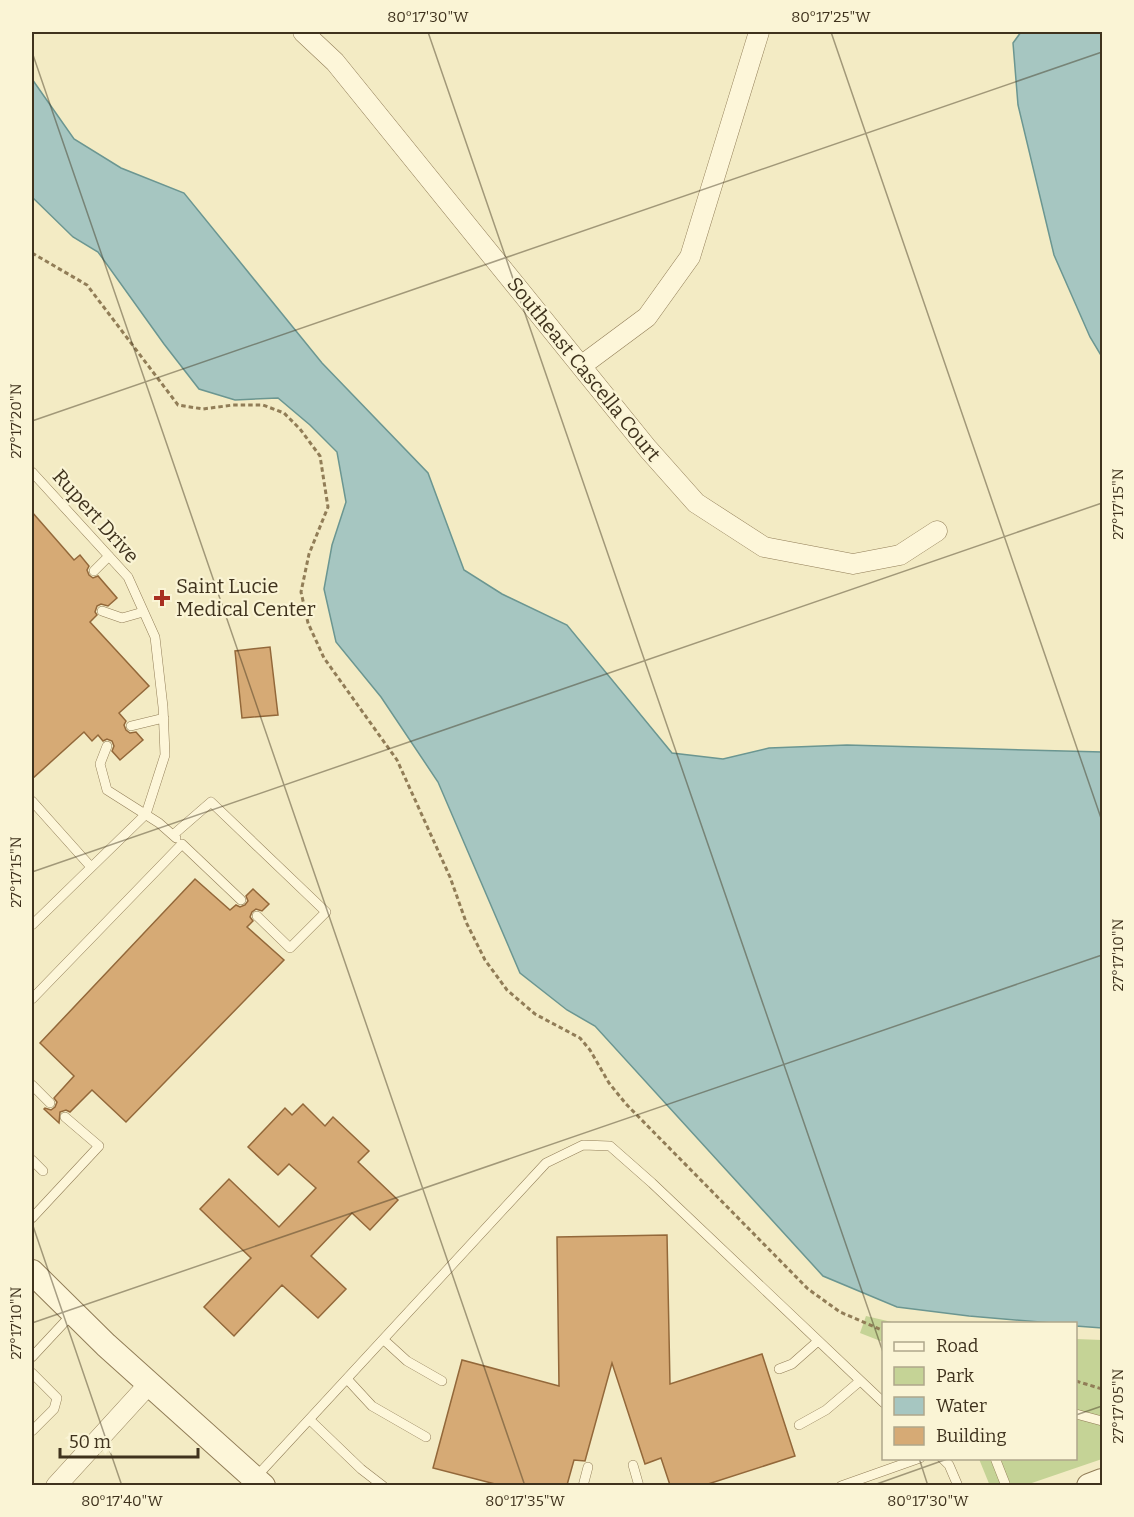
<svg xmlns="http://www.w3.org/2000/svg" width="1134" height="1517" viewBox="0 0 1134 1517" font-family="Bitter,serif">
<rect width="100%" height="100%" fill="#f3ebc4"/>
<!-- green -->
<path fill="#c5d396" d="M 866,1316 L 896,1323 L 884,1324 L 883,1342 L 860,1333 Z
M 1076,1339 L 1102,1340 L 1102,1459 L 1026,1485 L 990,1486 L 979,1459 L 1076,1458 Z"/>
<!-- water -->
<path fill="#a6c6c1" stroke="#6b9691" stroke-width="1.5" d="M 1021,32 L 1102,32 L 1102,357 L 1090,337 L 1054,255 L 1018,105 L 1013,43 Z
M 32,79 L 74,139 L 121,168 L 184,193 L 322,363 L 428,473 L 464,570 L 502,594 L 567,625 L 672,753 L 723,759 L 769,748 L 847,745 L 1102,752 L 1102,1328 L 1076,1326 L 1076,1324 L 1052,1323 L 969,1316 L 897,1307 L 823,1276 L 595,1026 L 567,1010 L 520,973 L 438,782 L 381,697 L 336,642 L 324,589 L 332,545 L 346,502 L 337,452 L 310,425 L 278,398 L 235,400 L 199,389 L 164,344 L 98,252 L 73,237 L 32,197 Z"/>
<!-- building -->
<path fill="#d6aa75" stroke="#93683a" stroke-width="1.5" d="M 32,512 L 74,560 L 80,555 L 89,566 L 87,570 L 89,575 L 93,578 L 98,576 L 117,598 L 108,606 L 101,604 L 97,606 L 95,612 L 97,615 L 90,622 L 149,686 L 119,713 L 126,721 L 124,725 L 126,730 L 130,733 L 136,732 L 143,740 L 120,760 L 112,751 L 114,746 L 112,741 L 107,739 L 103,741 L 98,735 L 92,741 L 84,732 L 32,779 Z
M 270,647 L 278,715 L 242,718 L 235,651 Z
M 195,879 L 230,910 L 236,905 L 240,907 L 245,905 L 248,901 L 246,896 L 253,889 L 269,904 L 262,911 L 256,909 L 252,912 L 250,917 L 253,921 L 247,927 L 284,960 L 126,1122 L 92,1090 L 70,1112 L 66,1110 L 60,1112 L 59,1123 L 44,1109 L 45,1108 L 51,1110 L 55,1107 L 57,1102 L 54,1098 L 74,1076 L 40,1043 Z
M 303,1104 L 325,1126 L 333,1117 L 369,1151 L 358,1162 L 398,1200 L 370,1230 L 352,1213 L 311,1256 L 346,1289 L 318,1318 L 282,1285 L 234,1336 L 204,1307 L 251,1258 L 200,1209 L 229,1179 L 279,1227 L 316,1188 L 289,1164 L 278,1175 L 248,1147 L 285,1108 L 292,1115 Z
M 667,1235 L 670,1384 L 762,1354 L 795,1456 L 705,1485 L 670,1485 L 661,1458 L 645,1464 L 612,1363 L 585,1461 L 574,1460 L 567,1485 L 499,1485 L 433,1468 L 462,1360 L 559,1386 L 557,1237 Z"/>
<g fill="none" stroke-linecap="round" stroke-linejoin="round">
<!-- service casing -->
<g stroke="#917d57" stroke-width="10">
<path id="service" d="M 32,472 L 128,577 L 155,637 L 163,707 L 165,755 L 146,814 L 32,925
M 94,571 L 109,556
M 102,611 L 122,618 L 143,612
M 131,726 L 164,718
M 107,746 L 100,764 L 107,790 L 159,823 L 176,838
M 32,801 L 91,867
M 173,835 L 211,802 L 326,912 L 290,948 L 257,916
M 32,999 L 182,844 L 241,900
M 32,1085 L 50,1103
M 32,1160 L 43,1171
M 32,1218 L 99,1146 L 65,1117
M 384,1340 L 407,1361 L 442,1381
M 32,1357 L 73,1313
M 779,1369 L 792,1364 L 818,1341
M 32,1373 L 57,1398 L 54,1409 L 32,1431
M 348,1380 L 372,1406 L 426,1437
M 1076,1414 L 1102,1421
M 310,1420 L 361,1469 L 383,1486
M 799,1425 L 826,1410 L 860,1381
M 942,1458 L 949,1465 L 958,1486
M 995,1458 L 1006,1486
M 633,1465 L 639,1486
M 256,1477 L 546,1163 L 583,1145 L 610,1146 L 652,1183 L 884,1403
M 583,1486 L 588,1467
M 841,1486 L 920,1458"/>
</g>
<!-- minor casing -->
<g stroke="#917d57" stroke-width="21">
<path id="minor" d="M 303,32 L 335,62 L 648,449 L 696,503 L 764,547 L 853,564 L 900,555 L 937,531
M 581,366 L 647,317 L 690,257 L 759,32
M 56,1486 L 149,1384"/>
</g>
<!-- tertiary casing -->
<g stroke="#917d57" stroke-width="26">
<path id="tertiary" d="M 32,1272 L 106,1345 L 263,1486
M 1089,1486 L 1102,1481"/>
</g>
<!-- path -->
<path stroke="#917d57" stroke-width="3" stroke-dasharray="4.5 3" stroke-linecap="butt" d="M 32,253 L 87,285 L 178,405 L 203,409 L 233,405 L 263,405 L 284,413 L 300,429 L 320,456 L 328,507 L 309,554 L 301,592 L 308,623 L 324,658 L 397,760 L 450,877 L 466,922 L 485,960 L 507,990 L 535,1014 L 580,1038 L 590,1050 L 609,1083 L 626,1104 L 808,1289 L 840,1312 L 884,1331
M 1076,1381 L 1102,1389"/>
<!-- service -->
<use href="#service" stroke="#fdf6d9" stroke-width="9"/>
<!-- minor -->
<use href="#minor" stroke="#fdf6d9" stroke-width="20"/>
<!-- tertiary -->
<use href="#tertiary" stroke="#fdf6d9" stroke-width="24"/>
</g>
<!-- ticks -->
<path fill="none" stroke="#3f321d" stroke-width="1.5" stroke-opacity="0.45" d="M 428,32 L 884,1355M 831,32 L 1102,821M 32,52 L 525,1486M 32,421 L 1102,52M 32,872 L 1102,503M 32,1223 L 122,1486M 32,1323 L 1102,955M 1076,1415 L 1102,1406M 919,1458 L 928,1486M 871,1486 L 950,1458"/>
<!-- markers -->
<path fill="#a82f20" stroke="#faf4d5" stroke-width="2" d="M159 589h6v6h6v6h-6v6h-6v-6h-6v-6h6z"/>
<g text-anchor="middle" stroke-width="4.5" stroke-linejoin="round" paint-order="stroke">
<!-- street labels -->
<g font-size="20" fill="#3f321d" stroke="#faf4d5">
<text transform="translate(584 369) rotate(51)" y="7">Southeast Cascella Court</text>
<text transform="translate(96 516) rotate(48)" y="7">Rupert Drive</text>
</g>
<!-- poi labels -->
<g font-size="20" fill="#3f321d" stroke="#faf4d5" text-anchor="start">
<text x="176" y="593">Saint Lucie<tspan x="176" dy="23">Medical Center</tspan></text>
</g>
</g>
<!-- border -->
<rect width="1134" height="1517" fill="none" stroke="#faf4d5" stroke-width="66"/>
<!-- legend -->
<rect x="882" y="1322" width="195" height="138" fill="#faf4d5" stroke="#afa68b" stroke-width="1.5"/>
<rect x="894" y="1342" width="30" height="9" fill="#fdf6d9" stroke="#afa68b" stroke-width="1.5"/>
<text x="936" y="1352" font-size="18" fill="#3f321d">Road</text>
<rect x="894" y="1367" width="30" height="18" fill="#c5d396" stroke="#afa68b" stroke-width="1.5"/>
<text x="936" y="1382" font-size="18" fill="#3f321d">Park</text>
<rect x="894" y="1397" width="30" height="18" fill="#a6c6c1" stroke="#afa68b" stroke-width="1.5"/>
<text x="936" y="1412" font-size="18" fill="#3f321d">Water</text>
<rect x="894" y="1427" width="30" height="18" fill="#d6aa75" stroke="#afa68b" stroke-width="1.5"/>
<text x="936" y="1442" font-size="18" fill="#3f321d">Building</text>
<!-- scale -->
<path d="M60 1448v9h138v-9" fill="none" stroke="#3f321d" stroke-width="3"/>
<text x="69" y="1448" font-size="18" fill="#3f321d" stroke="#faf4d5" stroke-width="4.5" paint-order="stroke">50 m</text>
<rect x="33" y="33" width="1068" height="1451" fill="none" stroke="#3f321d" stroke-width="2"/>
<g font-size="15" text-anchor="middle" fill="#3f321d">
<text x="428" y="22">80°17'30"W</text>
<text x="831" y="22">80°17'25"W</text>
<text transform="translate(16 421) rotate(-90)" y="5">27°17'20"N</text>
<text transform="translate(1118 504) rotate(-90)" y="5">27°17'15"N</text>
<text transform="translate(16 872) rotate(-90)" y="5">27°17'15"N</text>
<text transform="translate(1118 955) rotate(-90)" y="5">27°17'10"N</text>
<text transform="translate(16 1323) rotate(-90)" y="5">27°17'10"N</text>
<text transform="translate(1118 1406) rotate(-90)" y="5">27°17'05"N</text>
<text x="122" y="1506">80°17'40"W</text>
<text x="525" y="1506">80°17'35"W</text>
<text x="928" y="1506">80°17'30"W</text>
</g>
</svg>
